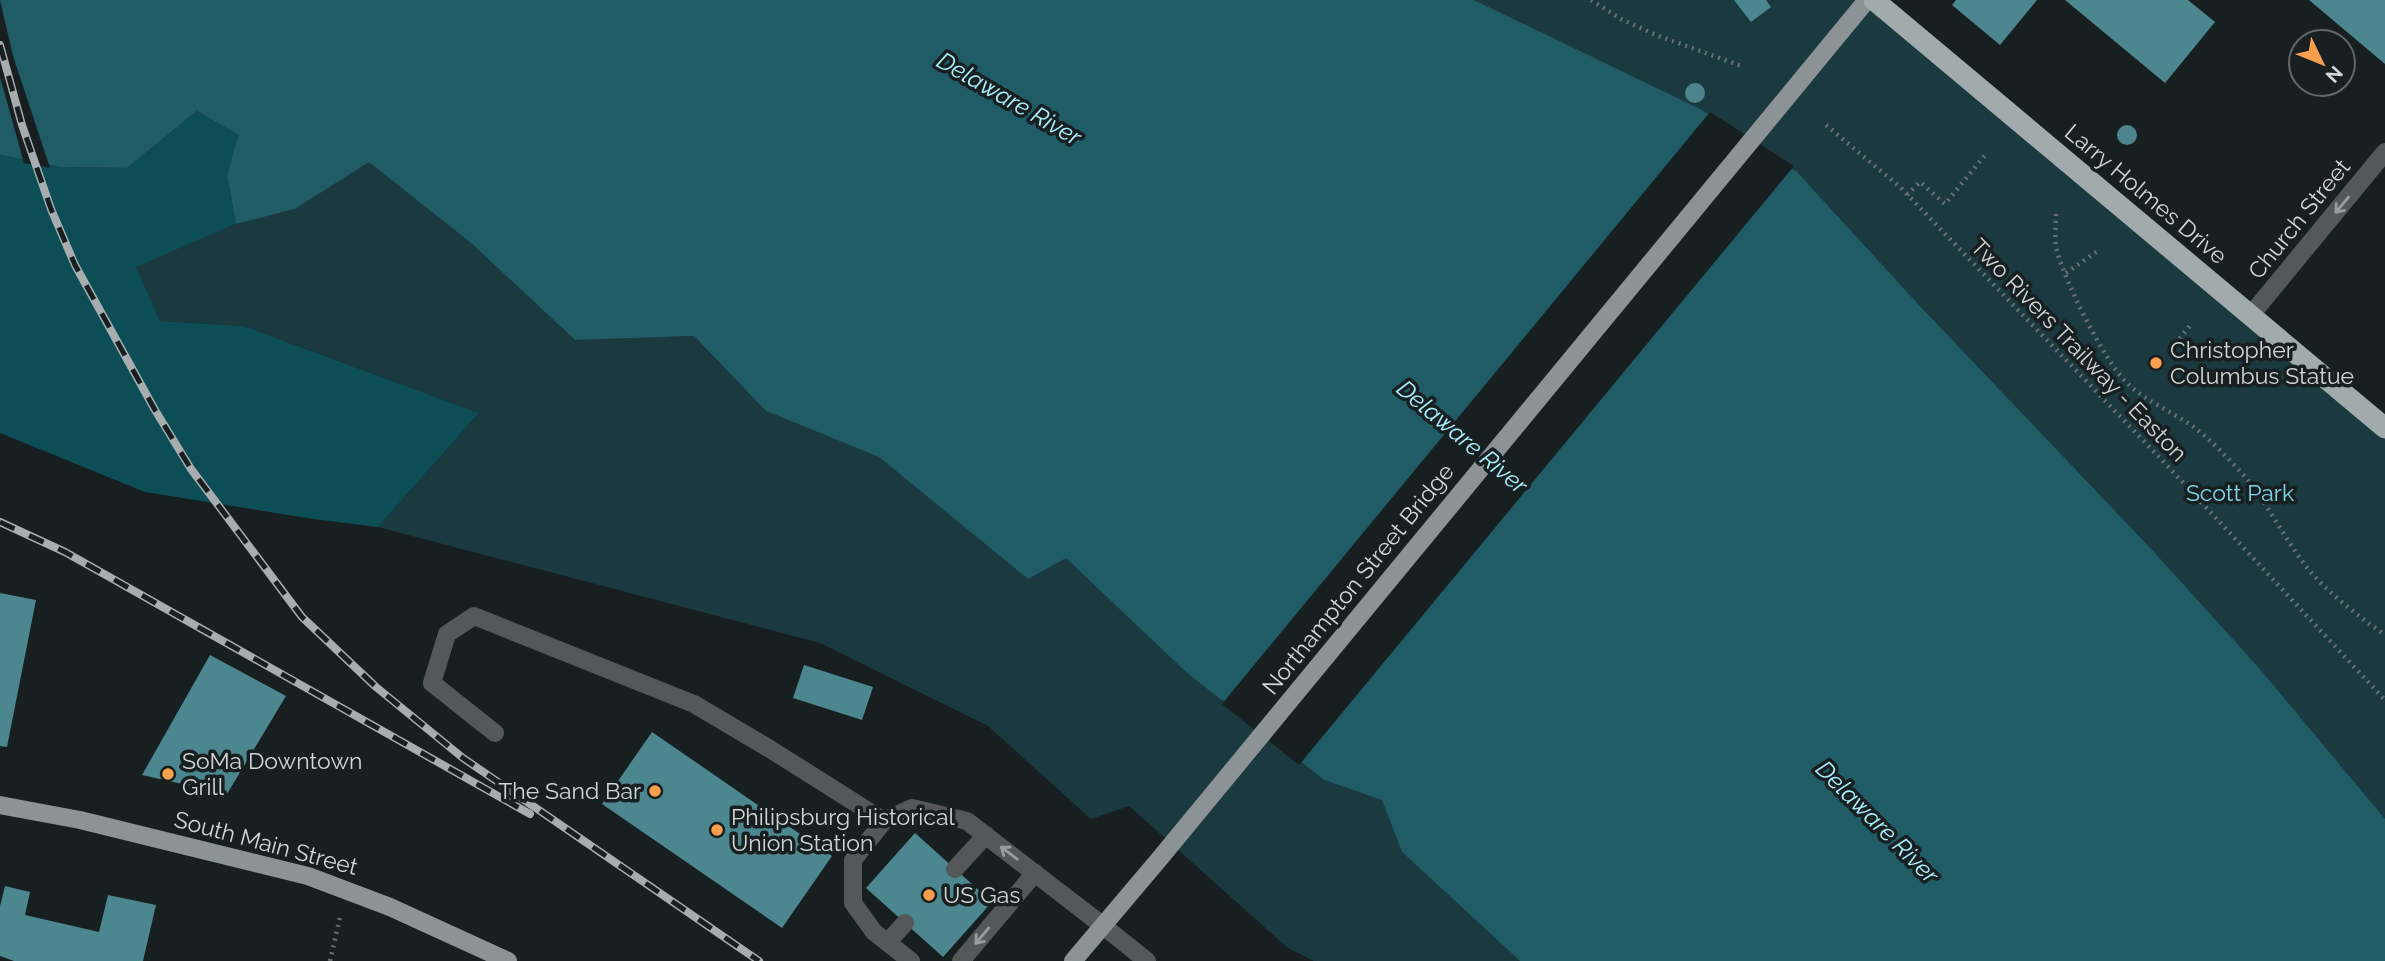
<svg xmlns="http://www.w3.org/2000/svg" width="2385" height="961" viewBox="0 0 2385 961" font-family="Raleway,sans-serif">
<rect width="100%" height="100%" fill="#171f20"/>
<!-- green -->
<path fill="#1a3a40" d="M 1474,0 L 1874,0 L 2385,428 L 2385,917 L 1664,93 Z
M 369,161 L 471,243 L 575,340 L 694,336 L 766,411 L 879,457 L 1028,578 L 1066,557 L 1187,673 L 1324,780 L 1383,800 L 1402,852 L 1520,961 L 1314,961 L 1288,948 L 1129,806 L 1091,819 L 988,726 L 820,643 L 378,527 L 479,413 L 244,326 L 160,321 L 135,267 L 236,224 L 295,209 Z"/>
<!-- forest -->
<path fill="#0c4d56" d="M 197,111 L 238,135 L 227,176 L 236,224 L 136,267 L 160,321 L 244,326 L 479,413 L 378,527 L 313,519 L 145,492 L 0,433 L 0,155 L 60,167 L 127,168 Z"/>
<!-- water -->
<path fill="#205c65" d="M 0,0 L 1474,0 L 1700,109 L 1797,172 L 1918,304 L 2154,552 L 2259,668 L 2385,819 L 2385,961 L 1520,961 L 1402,852 L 1382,800 L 1324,780 L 1187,673 L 1066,558 L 1028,579 L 879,457 L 766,411 L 694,336 L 575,340 L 471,243 L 369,162 L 295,209 L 236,224 L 227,176 L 238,135 L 197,111 L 127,168 L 60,167 L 0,155 Z"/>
<!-- pier -->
<path fill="#171f20" d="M 0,0 L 13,56 L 50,168 L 24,163 L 0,77 Z
M 1710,112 L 1794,166 L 1299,765 L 1222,704 Z"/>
<!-- building -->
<path fill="#4c868f" d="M 1734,0 L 1766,0 L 1771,7 L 1751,22 Z
M 1956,0 L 2037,0 L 2000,45 L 1952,5 Z
M 2065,0 L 2188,0 L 2215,22 L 2165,83 Z
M 2309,0 L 2385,0 L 2385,64 Z
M 0,593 L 36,600 L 7,747 L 0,746 Z
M 210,655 L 286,696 L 227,794 L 142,775 Z
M 804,665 L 873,687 L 862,720 L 793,698 Z
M 652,732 L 832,856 L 782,928 L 602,804 Z
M 915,833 L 992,902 L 943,957 L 866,888 Z
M 5,886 L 30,892 L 25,915 L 99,932 L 108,895 L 156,905 L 143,961 L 14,961 L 0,956 L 0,906 Z"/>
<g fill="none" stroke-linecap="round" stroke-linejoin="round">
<!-- path -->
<path stroke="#697071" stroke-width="4.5" stroke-dasharray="2 5" stroke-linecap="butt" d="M 1591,0 L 1621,19 L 1656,35 L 1744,67
M 1826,125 L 1900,187 L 2161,459 L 2385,700
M 1907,195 L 1920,182 L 1945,204 L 1986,154
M 2056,214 C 2056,226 2054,240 2057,251 C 2065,282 2104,360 2126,382 C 2145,401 2171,411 2192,426 C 2209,438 2224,454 2239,470 C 2264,497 2280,531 2302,561 C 2321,588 2358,616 2385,635
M 2066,273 L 2099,250
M 2175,344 L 2190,326
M 330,961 L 340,917"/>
<!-- lane -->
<path stroke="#545858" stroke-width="18" d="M 2250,316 L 2385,152
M 495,733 L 432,683 L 447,634 L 474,616 L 694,704 L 770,749 L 884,821
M 955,869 L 986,835
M 888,942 L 905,923
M 911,961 L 874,932 L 853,903 L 853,860 L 884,821 L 912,808 L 967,821 L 1102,925
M 961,961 L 1035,873"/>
<!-- street -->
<path stroke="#545858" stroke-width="18" d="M 1102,925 L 1147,961"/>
<!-- primary -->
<path stroke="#8b9394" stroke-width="18" d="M 0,805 L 80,820 L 308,876 L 390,907 L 508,961
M 1073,961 L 1161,857 L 1867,0"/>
<!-- highway -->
<path stroke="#a1abac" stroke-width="21" d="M 1874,0 L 2385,428"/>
<!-- rail casing -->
<g stroke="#a7adae" stroke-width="8">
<path id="rail" d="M 0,45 L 22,125 L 51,209 L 75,265 L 155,410 L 191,469 L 302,617 L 376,687 L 463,758 L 759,961
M 0,522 L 65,552 L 530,814"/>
</g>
<!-- rail -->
<use href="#rail" stroke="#171f20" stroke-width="5" stroke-dasharray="16" stroke-linecap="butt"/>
</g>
<!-- trees -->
<g fill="#4d848d">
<circle cx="1695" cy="93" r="10"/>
<circle cx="2127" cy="135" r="10"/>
</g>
<!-- one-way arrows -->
<defs><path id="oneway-shaft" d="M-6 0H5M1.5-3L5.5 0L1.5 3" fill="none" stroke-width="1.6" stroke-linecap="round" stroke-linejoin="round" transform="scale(1.75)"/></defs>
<g stroke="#989d9d">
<use href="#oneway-shaft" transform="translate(2342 205) rotate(130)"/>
<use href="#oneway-shaft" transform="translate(1009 853) rotate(-143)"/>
<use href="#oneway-shaft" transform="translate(982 936) rotate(130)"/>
</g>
<!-- markers -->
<g fill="#fa9f4e" stroke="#171f20" stroke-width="2.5">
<circle cx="2156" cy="363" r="7"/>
<circle cx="168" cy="774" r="7"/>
<circle cx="655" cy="791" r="7"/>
<circle cx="717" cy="830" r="7"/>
<circle cx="929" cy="895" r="7"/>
</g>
<g text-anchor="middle" stroke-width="7" stroke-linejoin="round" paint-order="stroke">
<!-- street labels -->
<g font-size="23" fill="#d0d5d6" stroke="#171f20">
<text transform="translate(2146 194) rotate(40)" y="8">Larry Holmes Drive</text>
<text transform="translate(2299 219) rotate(-51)" y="8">Church Street</text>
<text transform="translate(2079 350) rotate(46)" y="8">Two Rivers Trailway - Easton</text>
<text transform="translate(1358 579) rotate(-51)" y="8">Northampton Street Bridge</text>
<text transform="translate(266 843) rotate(15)" y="8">South Main Street</text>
</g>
<!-- poi labels -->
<g font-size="23" fill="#d0d5d6" stroke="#171f20" text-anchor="start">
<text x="2170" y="358">Christopher<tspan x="2170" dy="26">Columbus Statue</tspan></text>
<text x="182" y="769">SoMa Downtown<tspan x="182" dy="26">Grill</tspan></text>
<text x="641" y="799" text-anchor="end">The Sand Bar</text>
<text x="731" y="825">Philipsburg Historical<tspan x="731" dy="26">Union Station</tspan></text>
<text x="943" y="903">US Gas</text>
</g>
<!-- park labels -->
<g font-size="23" fill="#79d7e7" stroke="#171f20">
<text x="2240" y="501">Scott Park</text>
</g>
<!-- water labels -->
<g font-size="24" font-style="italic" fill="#a8f1fe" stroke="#171f20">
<text transform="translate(1009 99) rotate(30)" y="8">Delaware River</text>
<text transform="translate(1462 437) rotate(40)" y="8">Delaware River</text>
<text transform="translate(1877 822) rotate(45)" y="8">Delaware River</text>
</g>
</g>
<!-- north arrow -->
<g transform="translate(2322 63) rotate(133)"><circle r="33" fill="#171f20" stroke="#616869" stroke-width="2"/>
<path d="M0-5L12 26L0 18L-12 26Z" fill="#fa9f4e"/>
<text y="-10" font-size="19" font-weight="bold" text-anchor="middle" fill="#d0d5d6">N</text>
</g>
</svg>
